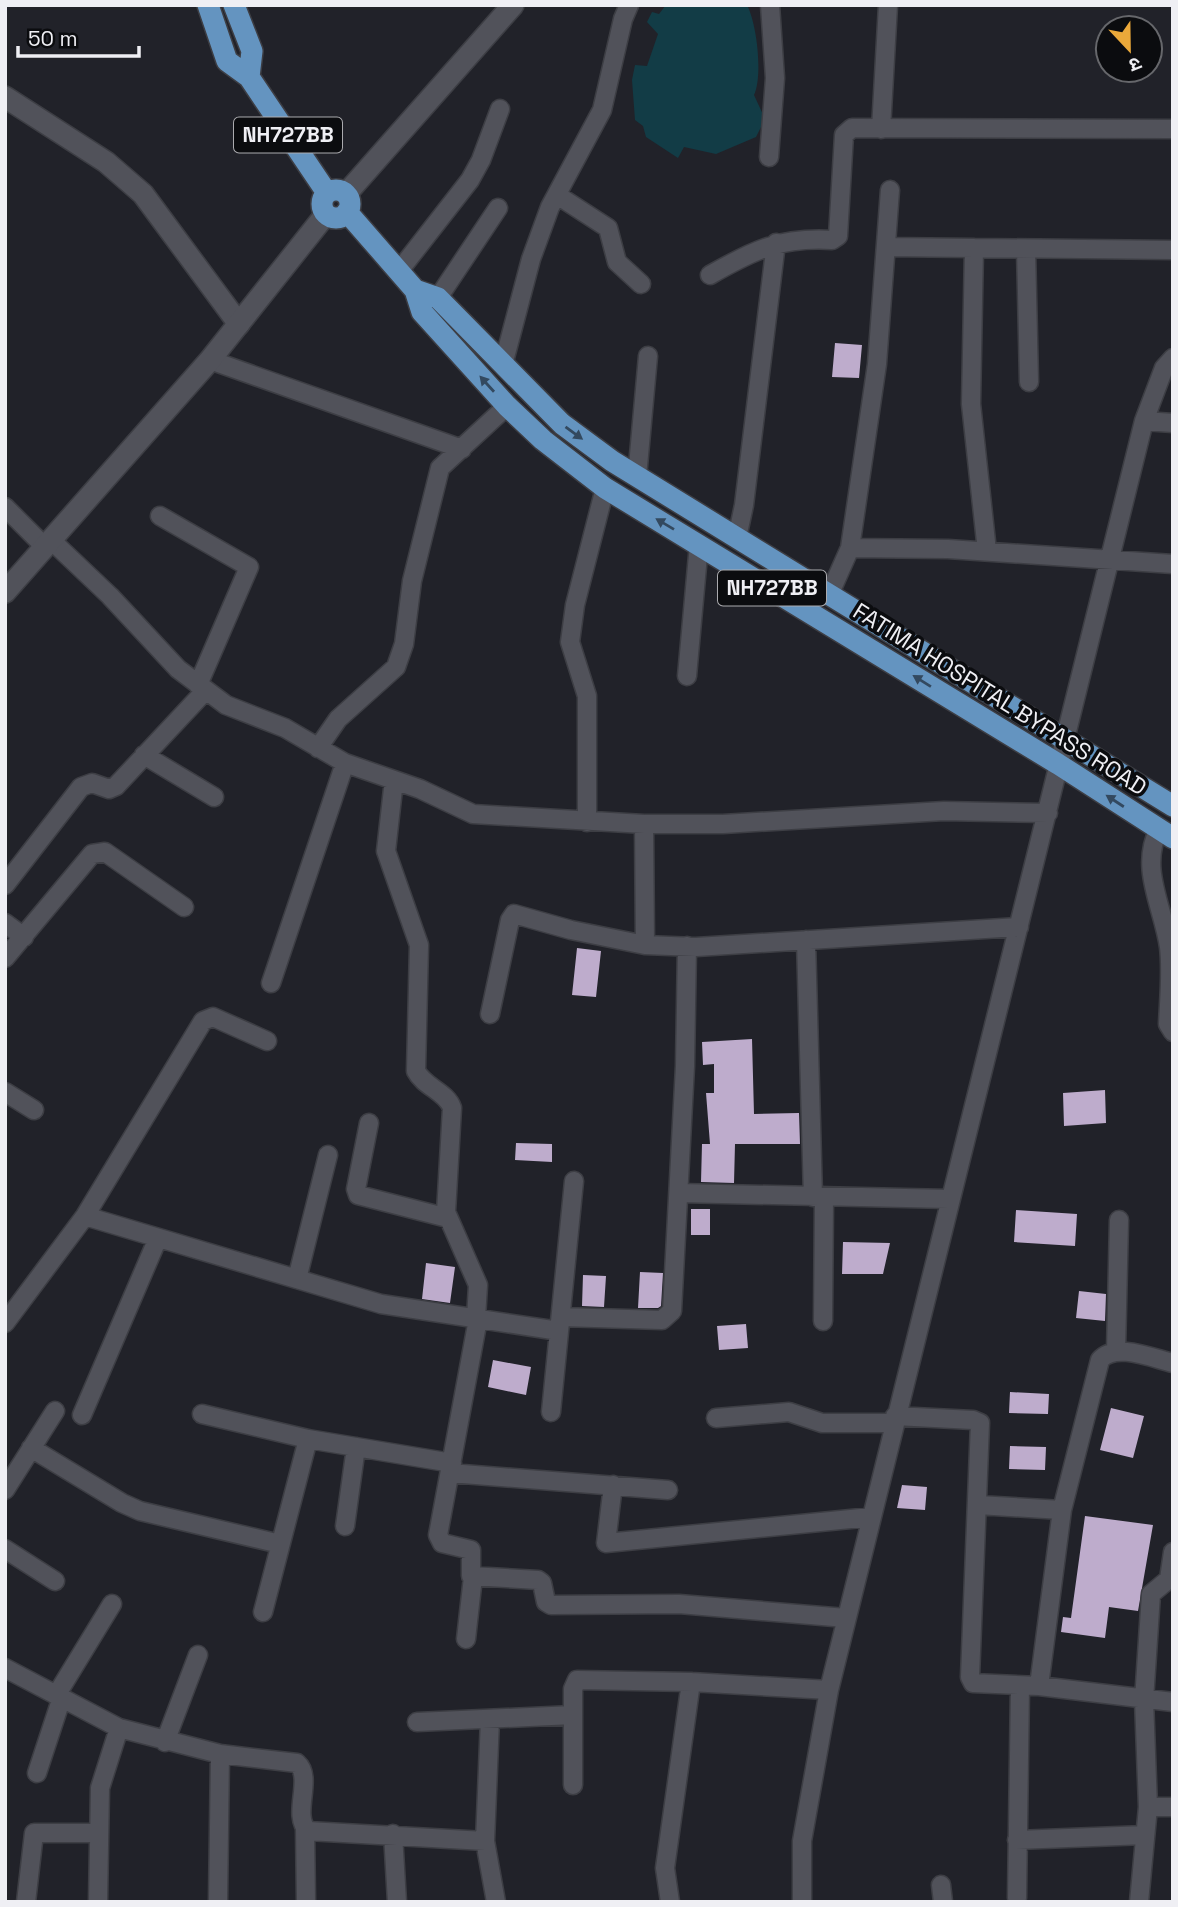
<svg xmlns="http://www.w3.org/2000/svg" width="1178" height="1907" viewBox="0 0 1178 1907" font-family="'Space Grotesk','Noto Sans Devanagari',sans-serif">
<rect width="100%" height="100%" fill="#212229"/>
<!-- water -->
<path fill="#123c46" d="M 666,5 L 747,5 C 757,24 763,76 754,95 L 765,119 L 756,137 L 716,154 L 684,147 L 678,158 L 646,137 L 643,126 L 635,120 L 632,80 L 635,65 L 647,66 L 658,34 L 647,22 L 652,12 L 659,14 Z"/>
<!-- building -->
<path fill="#beaccc" d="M 835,343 L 862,345 L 859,378 L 832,377 Z
M 577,948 L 601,951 L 596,997 L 572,995 Z
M 752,1039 L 754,1114 L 799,1113 L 800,1144 L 735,1144 L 734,1183 L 701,1182 L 702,1144 L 710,1144 L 706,1093 L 714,1093 L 714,1064 L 703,1065 L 702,1042 Z
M 1105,1090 L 1106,1123 L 1064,1126 L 1063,1093 Z
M 516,1143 L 552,1144 L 552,1162 L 515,1160 Z
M 691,1209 L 710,1209 L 710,1235 L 691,1235 Z
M 1016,1210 L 1077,1214 L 1075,1246 L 1014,1242 Z
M 843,1242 L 890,1243 L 883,1274 L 842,1274 Z
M 426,1263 L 455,1267 L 450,1303 L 422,1299 Z
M 640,1272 L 663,1273 L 661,1306 L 658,1308 L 638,1308 Z
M 583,1275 L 606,1276 L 604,1307 L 582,1306 Z
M 1079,1291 L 1106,1294 L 1105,1321 L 1076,1318 Z
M 746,1324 L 748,1348 L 719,1350 L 717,1326 Z
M 493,1360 L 531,1367 L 526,1395 L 488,1387 Z
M 1010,1392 L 1049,1394 L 1048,1414 L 1009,1413 Z
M 1111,1408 L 1144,1416 L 1133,1458 L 1100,1450 Z
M 1010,1446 L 1046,1447 L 1045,1470 L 1009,1469 Z
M 902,1485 L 927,1487 L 925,1510 L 897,1508 Z
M 1085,1516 L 1153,1525 L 1138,1611 L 1109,1607 L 1105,1638 L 1061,1632 L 1063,1617 L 1071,1618 Z"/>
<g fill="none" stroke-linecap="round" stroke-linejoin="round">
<!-- minor casing -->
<g stroke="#3d3e44" stroke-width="21">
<path id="minor" d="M 881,129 L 888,5
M 769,157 L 775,78 L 770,5
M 557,195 L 608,228 L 617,262 L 641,284
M 886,247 L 1173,250
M 974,248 L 971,404 L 987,551
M 1026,249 L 1029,382
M 399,271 L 470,180 L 481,160 L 500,109
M 710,275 C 754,250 780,237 832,240 L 838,236 L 844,135 L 852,128 L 1173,129
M 438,298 L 498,208
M 210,360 L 462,449
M 503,365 L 531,259 L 550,207 L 602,110 L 623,19 L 629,5
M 1144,421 L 1173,423
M 637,477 L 648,356
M 5,507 L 45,547
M 160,516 L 249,567 L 198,685
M 737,538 L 744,505 L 776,243
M 51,540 L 110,596 L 178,669 L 226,705 L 285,728 L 345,763 L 420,789 L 473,814 L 644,824 L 723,824 L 944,811 L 1048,813
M 850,548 L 877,364 L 890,190
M 830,593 L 850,548 L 948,549 L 1173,564
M 687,676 L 699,544
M 318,748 L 338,719 L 396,667 L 404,644 L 412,581 L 440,468 L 507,406
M 144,755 L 214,797
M 394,780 L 386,851 L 419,945 L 416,1071 C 424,1087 447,1092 452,1108 L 446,1212 L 478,1285 L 476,1318
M 587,822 L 587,696 L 570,642 L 575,605 L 605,488
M 644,824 L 645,945
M 1159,829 C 1139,868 1163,906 1169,947 C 1172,972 1169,999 1168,1024 L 1173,1032
M 5,885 L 81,787 L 92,783 L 109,789 L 116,786 L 206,690
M 5,923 L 24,937
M 806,940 L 813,1197
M 5,958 L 92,854 L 105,852 L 184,907
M 271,983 L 345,763
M 490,1014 L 510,920 L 514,914 L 571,930 L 645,945 L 696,947 L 1019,927
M 5,1092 L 34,1110
M 369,1123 L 356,1189 L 358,1195 L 448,1218
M 679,1193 L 949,1199
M 85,1216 L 381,1304 L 559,1331
M 297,1279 L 328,1155
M 561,1317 L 662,1320 L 672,1311 L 685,1066 L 687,946
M 478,1319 L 438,1535 L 442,1543 L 471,1550 L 471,1576 L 538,1580 L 542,1583 L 546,1602 L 551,1605 L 679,1604 L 846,1618
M 823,1321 L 824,1197
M 5,1323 L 85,1216 L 203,1021 L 213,1017 L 267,1041
M 1116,1351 L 1119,1220
M 551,1412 L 574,1181
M 202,1414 L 308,1439 L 452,1463
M 82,1415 L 158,1238
M 895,1416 L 973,1420 L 980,1423 L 970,1677 L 973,1683 L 1039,1686 L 1173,1702
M 716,1418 L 789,1412 L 822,1423 L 894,1423
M 31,1448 L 122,1503 L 140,1511 L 280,1544
M 450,1473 L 668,1490
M 613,1485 L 606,1543 L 871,1517
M 5,1490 L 55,1411
M 978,1505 L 1062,1510
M 345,1526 L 356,1447
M 5,1549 L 55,1581
M 1173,1552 L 1169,1579 L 1173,1580
M 263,1612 L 308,1439
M 466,1639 L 473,1577
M 5,1668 L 119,1728 L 220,1754 L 297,1763 C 314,1778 291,1815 308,1831 L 485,1841 L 496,1902
M 1039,1686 L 1062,1510 L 1100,1360 C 1115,1342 1152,1358 1173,1363
M 57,1694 L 112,1604
M 417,1722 L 573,1715
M 165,1742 L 198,1655
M 37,1773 L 62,1697
M 573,1785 L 573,1689 L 577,1680 L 691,1682 L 829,1690
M 1148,1807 L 1173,1807
M 305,1829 L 306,1902
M 393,1834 L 397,1902
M 1017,1840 L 1145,1835
M 485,1841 L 490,1719
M 941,1885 L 943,1902
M 1017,1898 L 1020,1686
M 26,1902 L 34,1833 L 99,1833
M 98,1902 L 100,1788 L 119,1728
M 218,1902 L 220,1754
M 670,1902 L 665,1868 L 691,1682
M 802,1902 L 802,1841 L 829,1690 L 1144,421 L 1164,368 L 1173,358
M 1139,1902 L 1148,1807 L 1144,1700 L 1151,1594 L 1169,1579"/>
</g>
<!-- tertiary casing -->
<g stroke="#3d3e44" stroke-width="24">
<path id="tertiary" d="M 5,97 L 106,162 L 143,194 L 239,324"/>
</g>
<!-- secondary casing -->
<g stroke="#3d3e44" stroke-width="24">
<path id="secondary" d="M 346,194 L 513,5
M 5,592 L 210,360 L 326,214"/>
</g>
<!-- trunk casing -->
<g stroke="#3d3e44" stroke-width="24">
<path id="trunk" d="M 208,5 L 227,61 L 249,77 L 327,193
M 234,5 L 252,51 L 249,77
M322 204a14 14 0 1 1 28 0a14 14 0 1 1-28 0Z
M 347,212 L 415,290 L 422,312 L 507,406 L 543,440 L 605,488 L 1058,764 L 1173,838
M 415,290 L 438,298 L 562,424 L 612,461 L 1173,806"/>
</g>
<!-- minor -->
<use href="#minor" stroke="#51525a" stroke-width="18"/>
<!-- tertiary -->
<use href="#tertiary" stroke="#51525a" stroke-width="21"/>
<!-- secondary -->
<use href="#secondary" stroke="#51525a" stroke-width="21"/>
<!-- trunk -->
<use href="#trunk" stroke="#6494c0" stroke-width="21"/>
</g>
<!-- one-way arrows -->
<defs><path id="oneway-solid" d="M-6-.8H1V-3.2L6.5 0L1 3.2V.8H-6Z" transform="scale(1.75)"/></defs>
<g fill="#33495f">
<use href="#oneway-solid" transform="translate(487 384) rotate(-132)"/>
<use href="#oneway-solid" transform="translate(574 433) rotate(36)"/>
<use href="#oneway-solid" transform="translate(665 524) rotate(-149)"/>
<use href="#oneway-solid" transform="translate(922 681) rotate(-148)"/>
<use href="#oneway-solid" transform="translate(1115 801) rotate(-147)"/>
</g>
<g text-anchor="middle" stroke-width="7" stroke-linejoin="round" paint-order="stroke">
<!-- shield labels -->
<g fill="#0b0c0f" stroke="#ababaf" stroke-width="2">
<rect x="234" y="117.5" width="108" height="35" rx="5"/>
<rect x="718" y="570.5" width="108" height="35" rx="5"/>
</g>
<g font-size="21" font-weight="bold" fill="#efeff4">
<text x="288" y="142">NH727BB</text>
<text x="772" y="595">NH727BB</text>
</g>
<!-- street labels -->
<g font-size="23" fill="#efeff4" stroke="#0b0c0f">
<text transform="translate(1000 699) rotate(32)" y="8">FATIMA HOSPITAL BYPASS ROAD</text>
</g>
</g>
<!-- border -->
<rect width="1178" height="1907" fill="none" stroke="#efeff4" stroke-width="14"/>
<!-- north arrow -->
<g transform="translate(1129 49) rotate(158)"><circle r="33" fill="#0b0c0f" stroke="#66676b" stroke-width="2"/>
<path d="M0-5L12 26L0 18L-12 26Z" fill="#eba93a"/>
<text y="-10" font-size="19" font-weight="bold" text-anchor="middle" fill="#efeff4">उ</text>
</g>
<!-- scale -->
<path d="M18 46v10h121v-10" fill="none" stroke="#efeff4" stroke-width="3.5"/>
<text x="28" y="46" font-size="21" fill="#efeff4" stroke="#0b0c0f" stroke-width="5" paint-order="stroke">50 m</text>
</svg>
